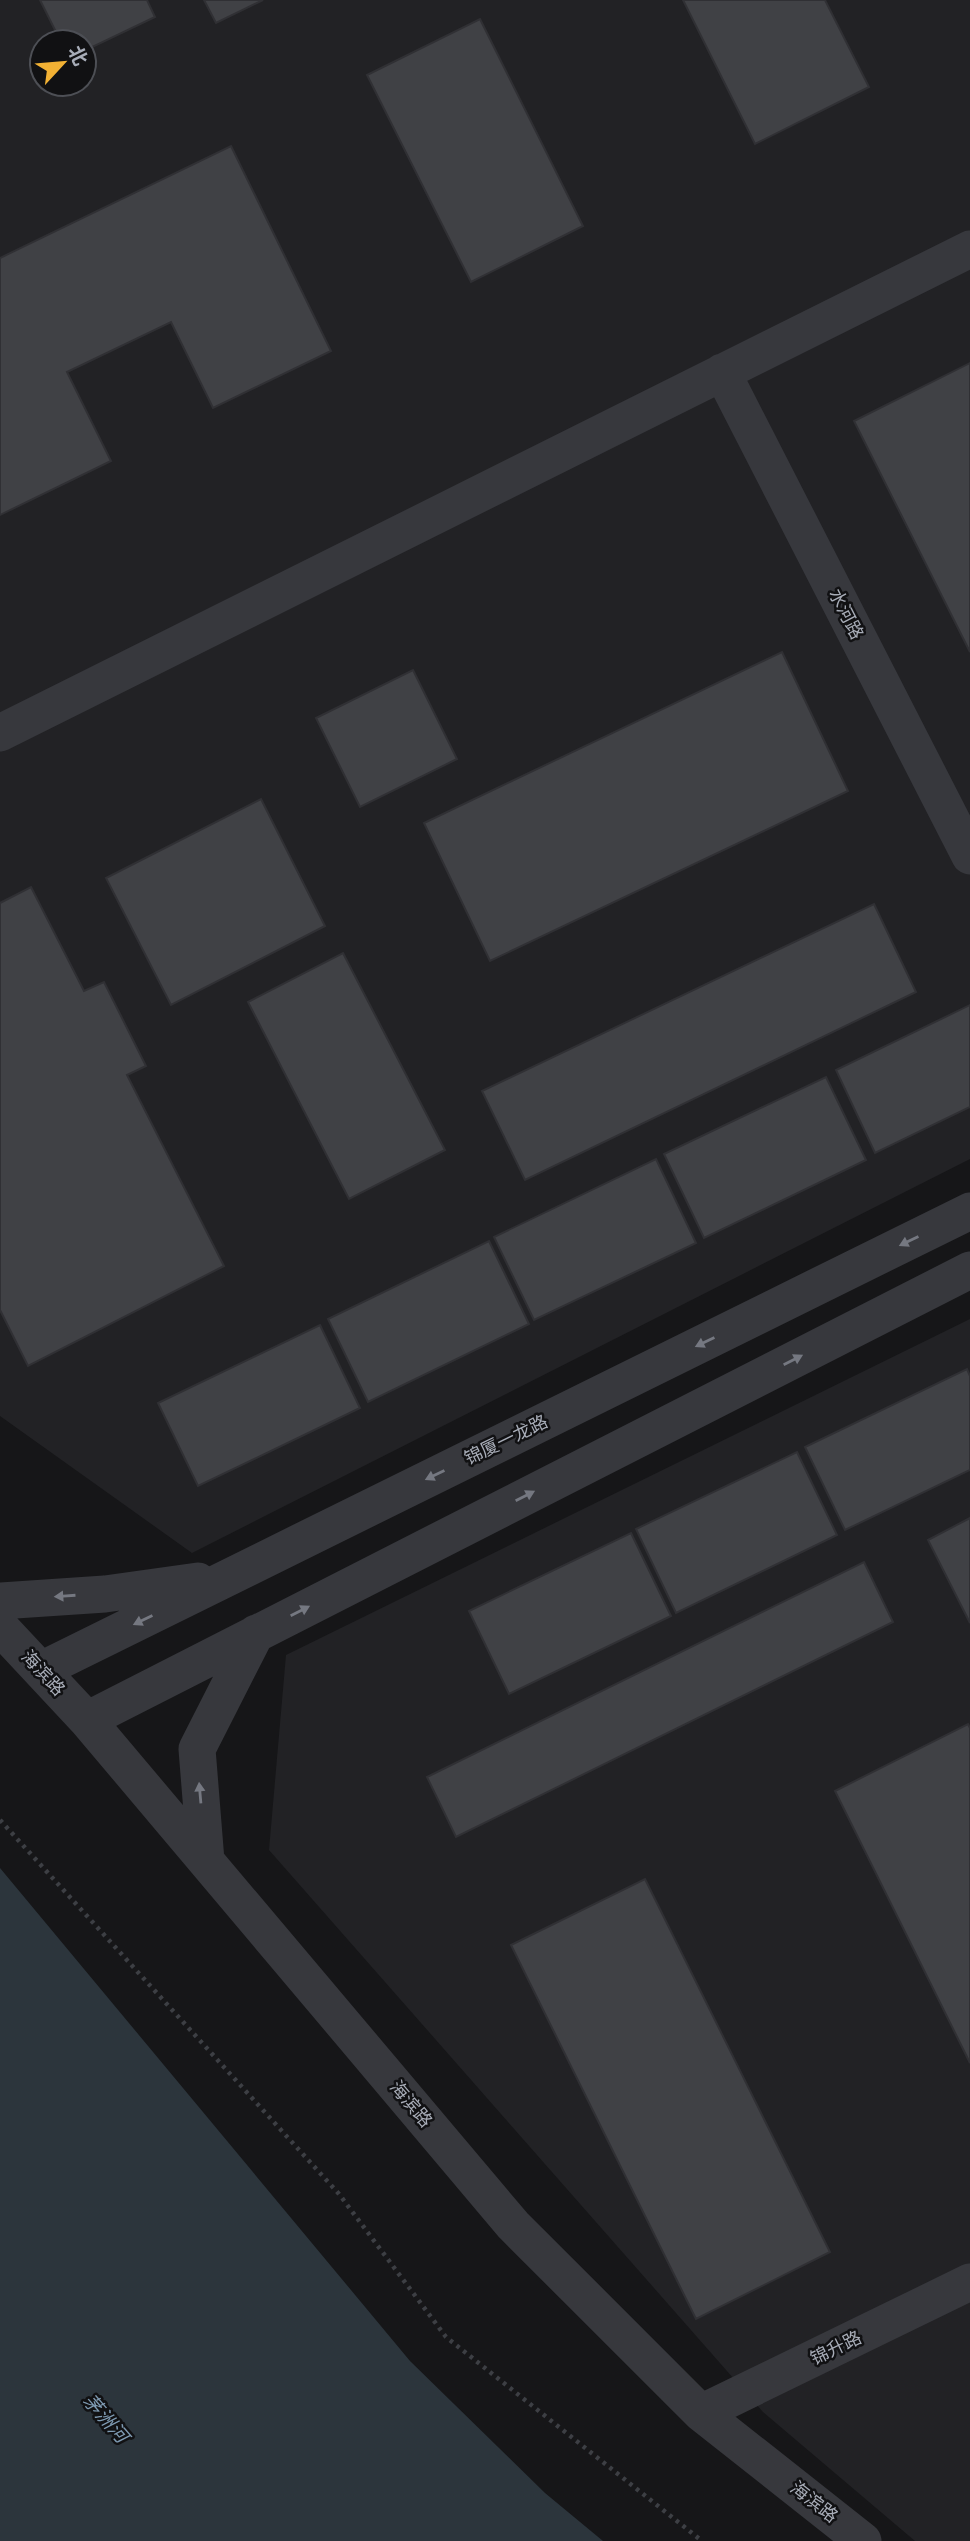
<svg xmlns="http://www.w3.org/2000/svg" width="970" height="2541" viewBox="0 0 970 2541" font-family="Quicksand,'Noto Sans SC',sans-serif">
<rect width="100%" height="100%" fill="#161618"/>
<!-- built -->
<path fill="#222225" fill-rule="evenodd" d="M 0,0 L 970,0 L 970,1159 L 192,1553 L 0,1416 ZM 42,42 L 84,42 L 84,84 L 42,84 Z
M 970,1319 L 970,2541 L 915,2541 L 763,2412 L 269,1850 L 286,1655 Z"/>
<!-- water -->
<path fill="#2c353c" d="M 0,1868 L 410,2361 L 545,2493 L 603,2541 L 0,2541 Z"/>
<!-- building -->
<path fill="#404145" stroke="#303034" stroke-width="2" d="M 40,0 L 147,0 L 155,17 L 84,51 L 84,42 L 61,42 Z
M 204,0 L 263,0 L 216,23 Z
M 683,0 L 825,0 L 869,87 L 755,144 Z
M 480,19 L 583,226 L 471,282 L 367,75 Z
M 231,146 L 331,351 L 213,408 L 171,322 L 67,372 L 111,461 L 0,515 L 0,258 Z
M 970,363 L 970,652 L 854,421 Z
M 782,652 L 848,791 L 490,961 L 424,823 Z
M 413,670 L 457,759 L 360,807 L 316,718 Z
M 261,799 L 325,926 L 171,1005 L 106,878 Z
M 31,887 L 84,991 L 104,982 L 146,1066 L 127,1075 L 224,1266 L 28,1366 L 0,1310 L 0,903 Z
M 874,904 L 916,992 L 525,1180 L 482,1091 Z
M 343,953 L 445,1150 L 349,1199 L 248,1002 Z
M 970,1005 L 970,1107 L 875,1153 L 836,1070 Z
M 826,1077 L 866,1160 L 704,1238 L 664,1154 Z
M 656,1159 L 696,1243 L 534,1320 L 494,1237 Z
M 489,1241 L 529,1324 L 368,1402 L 328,1319 Z
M 320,1325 L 360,1408 L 198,1486 L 158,1403 Z
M 967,1369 L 970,1376 L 970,1470 L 845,1530 L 805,1447 Z
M 797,1452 L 837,1535 L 676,1613 L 636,1529 Z
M 970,1518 L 970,1623 L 928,1540 Z
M 631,1533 L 671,1616 L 509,1694 L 469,1611 Z
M 864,1562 L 893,1622 L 456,1837 L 427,1777 Z
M 968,1724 L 970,1728 L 970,2063 L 835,1791 Z
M 645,1879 L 830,2252 L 696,2319 L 511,1945 Z"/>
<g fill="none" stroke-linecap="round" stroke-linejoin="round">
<!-- path -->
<path stroke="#3d3f44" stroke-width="4.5" stroke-dasharray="3.5 5" stroke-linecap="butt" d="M 0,1820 L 339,2194 L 446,2337 L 702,2541"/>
<!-- minor -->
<path stroke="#37383d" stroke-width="37" d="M 722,372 L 970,856
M 0,733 L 970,249
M 0,1601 L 105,1594 L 198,1581
M 0,1627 L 87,1720 L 513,2225 L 701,2413 L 863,2541
M 41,1670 L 970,1211
M 87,1720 L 970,1270
M 206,1861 L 197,1749 L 256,1633
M 701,2413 L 970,2282"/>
</g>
<!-- one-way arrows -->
<defs><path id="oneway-solid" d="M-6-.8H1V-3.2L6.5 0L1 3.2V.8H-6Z" transform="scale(1.75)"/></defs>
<g fill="#757881">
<use href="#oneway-solid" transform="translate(909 1241) rotate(154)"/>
<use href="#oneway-solid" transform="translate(705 1342) rotate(154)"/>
<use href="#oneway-solid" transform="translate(793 1360) rotate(-27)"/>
<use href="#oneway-solid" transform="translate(435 1475) rotate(154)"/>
<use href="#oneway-solid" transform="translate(525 1496) rotate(-27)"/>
<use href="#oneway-solid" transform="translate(65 1596) rotate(176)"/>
<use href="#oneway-solid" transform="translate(300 1611) rotate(-27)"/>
<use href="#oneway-solid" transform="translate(143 1620) rotate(154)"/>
<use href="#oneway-solid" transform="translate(200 1793) rotate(-95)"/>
</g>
<g text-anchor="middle" stroke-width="5" stroke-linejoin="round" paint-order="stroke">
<!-- street labels -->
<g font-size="18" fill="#a8adb8" stroke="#111113">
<text transform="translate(846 614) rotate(63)" y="6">水河路</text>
<text transform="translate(506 1440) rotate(-26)" y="6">锦厦一龙路</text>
<text transform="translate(43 1673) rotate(47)" y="6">海滨路</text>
<text transform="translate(411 2104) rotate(50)" y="6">海滨路</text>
<text transform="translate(836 2348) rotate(-26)" y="6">锦升路</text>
<text transform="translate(814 2502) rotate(38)" y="6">海滨路</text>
</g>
<!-- water labels -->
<g font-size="19" font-style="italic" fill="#7f9bb3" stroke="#111113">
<text transform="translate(106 2418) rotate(49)" y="7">茅洲河</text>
</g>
</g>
<!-- north arrow -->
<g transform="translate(63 63) rotate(64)"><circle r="33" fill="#111113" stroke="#4d4f55" stroke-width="2"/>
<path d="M0-5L12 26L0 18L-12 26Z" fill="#f2b134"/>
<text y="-10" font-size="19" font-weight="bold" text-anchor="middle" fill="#a8adb8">北</text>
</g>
</svg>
